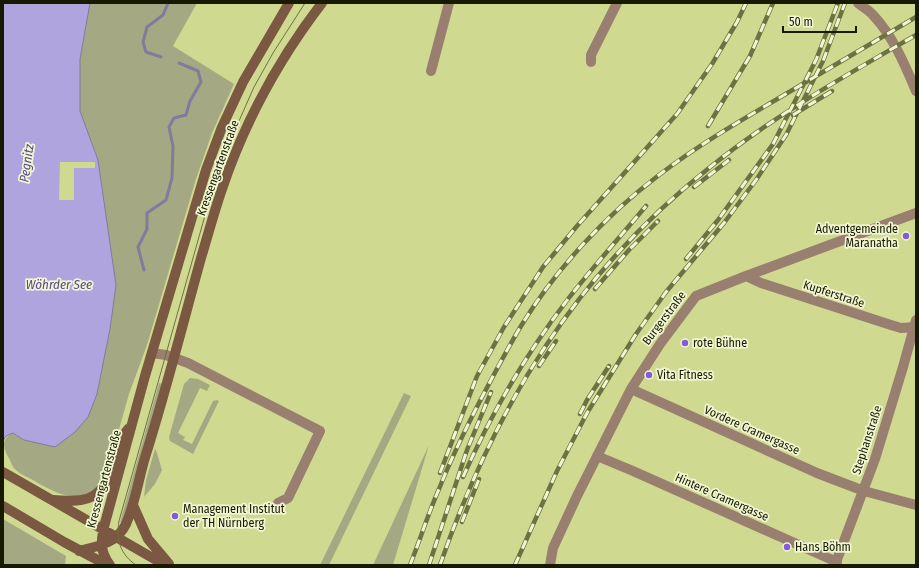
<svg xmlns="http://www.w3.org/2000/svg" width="919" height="568" viewBox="0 0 919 568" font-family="'Fira Sans Condensed',sans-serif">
<rect width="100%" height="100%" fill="#d0d990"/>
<!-- green -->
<path fill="#a4a983" d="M 90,3 L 197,3 L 173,46 L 234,84 L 212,133 L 196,179 L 147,345 L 129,394 L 107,472 C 102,481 96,490 87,494 C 67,502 46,487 29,478 C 25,476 20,474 16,470 C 13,468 11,463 10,460 C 3,449 0,439 13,433 L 17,436 L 98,160 L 80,111 L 80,59 Z
M 190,378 L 198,379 L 210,385 L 207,391 L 200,388 L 178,433 L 185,437 L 183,440 L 192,444 L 213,401 L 217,400 L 219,401 L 193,454 L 170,441 L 169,437 L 184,384 Z
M 159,383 L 163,384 L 123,522 L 120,522 Z
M 404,393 L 411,396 L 329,565 L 320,565 Z
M 429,445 L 393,565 L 373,565 Z
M 155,449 L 156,450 L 162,470 L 155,484 L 144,497 L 146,480 Z
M 3,519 L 66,556 L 65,565 L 3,565 Z"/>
<!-- water -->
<path fill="#b0a4df" stroke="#827b9c" d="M 3,3 L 90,3 L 80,59 L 80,111 L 98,160 L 116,285 L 110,329 L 97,394 L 88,417 L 75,432 L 55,447 L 24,440 L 13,433 L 6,436 L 3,441 Z"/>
<!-- pier -->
<path fill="#d0d990" d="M 60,162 L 95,162 L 95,168 L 74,168 L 74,200 L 59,200 Z"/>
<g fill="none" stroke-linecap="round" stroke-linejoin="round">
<!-- stream -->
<path stroke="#827b9c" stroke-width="3" d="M 161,57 L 146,52 L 143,42 L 147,27 L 163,15 L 168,3
M 144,270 L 138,247 L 147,229 L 147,213 L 166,200 L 172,178 L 173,146 L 169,127 L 174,118 L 186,115 L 190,101 L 201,82 L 198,71 L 179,63"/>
<!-- minor -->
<path stroke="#987f70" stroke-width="10" d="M 858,3 C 863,7 869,10 873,15 C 893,36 905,65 916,91
M 591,62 L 591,55 L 617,3
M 431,71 L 449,3
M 746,276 L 761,283 L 891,325 L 901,328 L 916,327
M 152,353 L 166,355 L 188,363 L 320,431 L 288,498 L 278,503
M 631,389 L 817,473 L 864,491 L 916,505
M 597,456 L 633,471 L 837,562
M 550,565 L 553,548 L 577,496 L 631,389 L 660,344 L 696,296 L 746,276 L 916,213"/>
<!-- tertiary -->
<path stroke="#987f70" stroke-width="10" d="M 835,565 L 875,459 L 903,367 L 916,320"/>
<!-- secondary -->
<path stroke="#7b5841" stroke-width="10" d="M 3,472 L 165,565
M 53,500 C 80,502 100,503 110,472 C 113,463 114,453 117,445 C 120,439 124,434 128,429
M 133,505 L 148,539 L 169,564
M 3,506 L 64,542 L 107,565
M 79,551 C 99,546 117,543 126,524 C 136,501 139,475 147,451 C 167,387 183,323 201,258 C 208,235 214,212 222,189 C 245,121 279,59 322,3
M 110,565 C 99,551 101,539 105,523 L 145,376 L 206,170 L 222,127 L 243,82 L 289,3"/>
<!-- tram -->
<path stroke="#6d7242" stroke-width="1" d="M 136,565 C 120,554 116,540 119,521 L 213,187 L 235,130 L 254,87 L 273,53 L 305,3"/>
<!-- rail casing -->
<g stroke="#6d7242" stroke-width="4.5">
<path id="rail" d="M 793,115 L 832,91
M 708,126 L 750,56 L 773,3
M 694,187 L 729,160
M 686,259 L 718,220 L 773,144 L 816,60 L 838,3
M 595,289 L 628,251 L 658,221
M 539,366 L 556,341
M 580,414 L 587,400 L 609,366
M 440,473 L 477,376 L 504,327 L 543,267 L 577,226 L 677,114 L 712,64 L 737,22 L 746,3
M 463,477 C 491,414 526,354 568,299 C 593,267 620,237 646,206
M 462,522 L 479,479
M 410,565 C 420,540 428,514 439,489 C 451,459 465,430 480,401 C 493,376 506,351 521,326 C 556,269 605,216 659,175 C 697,146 738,122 779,98 C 825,71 870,44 916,17
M 429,565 L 467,450 L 491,392
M 440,565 C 495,407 576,273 709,168 C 773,116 845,76 916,35
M 515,565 L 557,471 L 587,413 L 636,334 L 666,292 L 724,223 L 756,180 L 786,135 L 823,61 L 845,3"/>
</g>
<!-- rail -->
<use href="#rail" stroke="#f1f6d2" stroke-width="3" stroke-dasharray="9" stroke-linecap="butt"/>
</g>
<!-- markers -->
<g fill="#825dd8" stroke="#f1f6d2" stroke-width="1.5">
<circle cx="906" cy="236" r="4"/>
<circle cx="685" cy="343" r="4"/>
<circle cx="649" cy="375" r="4"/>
<circle cx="175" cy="516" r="4"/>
<circle cx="787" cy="547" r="4"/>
</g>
<g text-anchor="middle" stroke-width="3.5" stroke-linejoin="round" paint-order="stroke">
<!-- street labels -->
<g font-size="12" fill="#181a00" stroke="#f1f6d2">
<text transform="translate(218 168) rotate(-70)" y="4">Kressengartenstraße</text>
<text transform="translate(834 294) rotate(18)" y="4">Kupferstraße</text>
<text transform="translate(664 318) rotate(-53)" y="4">Burgerstraße</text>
<text transform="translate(752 430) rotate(24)" y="4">Vordere Cramergasse</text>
<text transform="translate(867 440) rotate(-72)" y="4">Stephanstraße</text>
<text transform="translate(104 479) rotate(-75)" y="4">Kressengartenstraße</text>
<text transform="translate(722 497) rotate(24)" y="4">Hintere Cramergasse</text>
</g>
<!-- poi labels -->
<g font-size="12" fill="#181a00" stroke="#f1f6d2" text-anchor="start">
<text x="898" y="233" text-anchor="end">Adventgemeinde<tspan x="898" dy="14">Maranatha</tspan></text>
<text x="693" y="347">rote Bühne</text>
<text x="657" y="379">Vita Fitness</text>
<text x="183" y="513">Management Institut<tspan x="183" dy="14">der TH Nürnberg</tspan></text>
<text x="795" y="551">Hans Böhm</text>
</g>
<!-- water labels -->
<g font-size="13" font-style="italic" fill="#5b478f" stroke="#f1f6d2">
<text transform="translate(26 163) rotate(-82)" y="5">Pegnitz</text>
<text x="59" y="289">Wöhrder See</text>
</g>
</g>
<!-- border -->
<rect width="919" height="568" fill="none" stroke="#181a00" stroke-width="8"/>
<!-- scale -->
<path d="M783 26v6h73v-6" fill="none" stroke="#181a00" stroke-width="2"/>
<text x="789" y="26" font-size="12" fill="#181a00" stroke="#f1f6d2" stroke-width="3" paint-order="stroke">50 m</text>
</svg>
